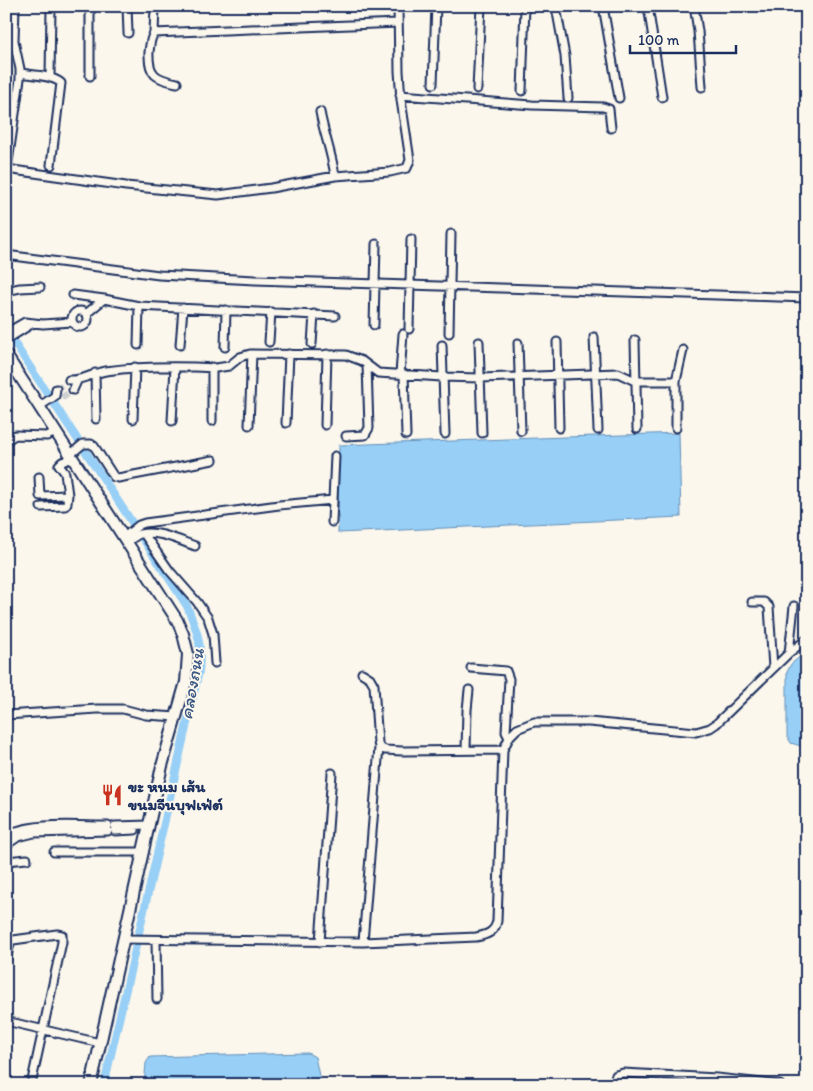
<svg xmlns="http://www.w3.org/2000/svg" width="813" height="1091" viewBox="0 0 813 1091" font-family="Itim,'Playpen Sans Thai',sans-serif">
<rect width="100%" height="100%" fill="#fbf7ec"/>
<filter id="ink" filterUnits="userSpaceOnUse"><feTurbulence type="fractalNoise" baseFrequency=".02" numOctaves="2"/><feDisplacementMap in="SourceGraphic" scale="10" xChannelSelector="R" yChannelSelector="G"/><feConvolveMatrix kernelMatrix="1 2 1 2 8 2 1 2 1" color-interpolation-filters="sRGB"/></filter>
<g filter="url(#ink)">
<!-- water -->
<path fill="#97cff6" stroke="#658fb9" d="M 679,433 L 681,517 L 338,533 L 339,445 Z
M 807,651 L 807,748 L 791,743 L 787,736 L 787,672 L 791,664 Z
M 308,1053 L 315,1057 L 321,1085 L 144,1085 L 146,1063 L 150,1057 Z"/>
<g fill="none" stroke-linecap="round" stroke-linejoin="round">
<!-- canal -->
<path stroke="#97cff6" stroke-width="8" d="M 7,332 L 187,606 C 198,634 202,641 199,671 L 104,1085"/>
<!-- street-tunnel -->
<path stroke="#cecfd0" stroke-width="7" stroke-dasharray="7 3.5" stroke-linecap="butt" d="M 56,389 L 69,380
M 62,398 L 73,390"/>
<!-- street casing -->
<g stroke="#1b2f5e" stroke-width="11">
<path id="street" d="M 90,6 L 90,76
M 127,6 L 128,33
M 155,6 L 154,33 L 398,23
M 603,6 L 619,98
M 648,6 L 662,97
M 694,6 L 698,31 L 702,87
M 556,7 L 565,56 L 568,98
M 154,33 C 150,39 150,45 149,52 C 148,75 156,79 177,83
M 20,73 C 32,75 52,75 61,83 L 51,165
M 50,78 L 51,6
M 433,84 L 436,6
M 477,89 L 481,6
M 522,91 L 525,6
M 400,95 L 532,105 L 603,107 L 609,109 L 611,128
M 320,112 C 324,134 332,154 335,176
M 6,169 L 126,186 L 218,195 L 271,188 L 335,176 L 390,172 L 407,168 L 410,160 L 401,100 L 399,71 L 398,6
M 7,169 L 20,79 L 20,69 L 14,41 L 15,6
M 6,255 L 159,275 L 255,280 L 807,298
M 6,291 L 20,288 L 40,287
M 73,295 L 104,299
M72 319a8 8 0 1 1 16 0a8 8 0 1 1-16 0Z
M 86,314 L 104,299 L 139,306 L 335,316
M 374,325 L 376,244
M 409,329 L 411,239
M 6,333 L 25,322 L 43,324 L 72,322
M 449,333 L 451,234
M 594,337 L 598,430
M 6,340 L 33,323
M 635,340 L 637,429
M 269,342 L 271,312
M 479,342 L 482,433
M 557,342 L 559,428
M 518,343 L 521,431
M 312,344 L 314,314
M 138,345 L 139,306
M 180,345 L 183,308
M 442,345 L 445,434
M 225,347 L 226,310
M 95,373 L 96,419
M 400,374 L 403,334
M 404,374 L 406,435
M 69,380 C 82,381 93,373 106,371 C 143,366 179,366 216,368 L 229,366 L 240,357 L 250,354 L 346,355 L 362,361 L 378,373 L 442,377 L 480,378 L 618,373 L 635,381 L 676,381
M 73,390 L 77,381
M 40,406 L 55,396 L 56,389
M 133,419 L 135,367
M 172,421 L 175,367
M 212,421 L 212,367
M 286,423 L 289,354
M 249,425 L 252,354
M 325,425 L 327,354
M 676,428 L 676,381 L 683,350
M 346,436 L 365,435 L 369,428 L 367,365
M 6,441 L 15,435 L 47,436 L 56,432
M 71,454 L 83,444 L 91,444 L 94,446 L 114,477 L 118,478 L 213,460
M 39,477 L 40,496 L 68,495 L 65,473 L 59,465 L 62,462 L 73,458
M 41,507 L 65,506 L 67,503 L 68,495
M 332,522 L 333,500
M 144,534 L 169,570 L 197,602 L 208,618 L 213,634 L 215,663
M 124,537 L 139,525 L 145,523 L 279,505 L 333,500 L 335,456
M 127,542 C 131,540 136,535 140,534 C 158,530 178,540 195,546
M 752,602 L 764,602 L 769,607 L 773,668
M 789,653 L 794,606
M 471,668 L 506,671 L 509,679 L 506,732 L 509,738
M 362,673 L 370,678 L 374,685 L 378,743 L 379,747 L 385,750 L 402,751 L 503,750
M 6,715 L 97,709 L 123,709 L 146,715 L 177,717
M 466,750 L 467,710 L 469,690
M 115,826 L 149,825
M 115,831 L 135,830
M 6,836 C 29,821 80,826 108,826
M 6,845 L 18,837 L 34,833 L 108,831
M 54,852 L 142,852
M 6,861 L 27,859
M 123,939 L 363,942 L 476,937 C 487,935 495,932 497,921 L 503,750 L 510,736 L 517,729 L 534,722 L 589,722 L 696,732 L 710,728 L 716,724 L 789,653 L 807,639
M 156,940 L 157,999
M 6,941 L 57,934 L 62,935 L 62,942 L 31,1085
M 320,942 L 332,773
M 363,942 L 379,747
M 6,960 L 11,940
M 6,1021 L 100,1043
M 612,1085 L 616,1075 L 623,1073 L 717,1078 L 780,1085"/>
</g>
<!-- secondary casing -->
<g stroke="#1b2f5e" stroke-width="14">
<path id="secondary" d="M 6,355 L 177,620 L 183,634 L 188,654 L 186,682 L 162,766 L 91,1085"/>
</g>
<!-- street -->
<use href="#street" stroke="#fbf7ec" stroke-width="7"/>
<!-- secondary -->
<use href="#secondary" stroke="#fbf7ec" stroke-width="10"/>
</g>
</g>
<!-- icons -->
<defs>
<g id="restaurant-bare" transform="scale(1.725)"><path d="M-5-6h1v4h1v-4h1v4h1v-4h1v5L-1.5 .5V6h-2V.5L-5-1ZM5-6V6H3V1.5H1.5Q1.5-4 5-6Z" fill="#c8321e" stroke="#fbf7ec" stroke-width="2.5" paint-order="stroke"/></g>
</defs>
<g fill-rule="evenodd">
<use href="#restaurant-bare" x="112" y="795"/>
</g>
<g text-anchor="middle" stroke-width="4" stroke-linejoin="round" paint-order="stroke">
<!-- poi labels -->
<g font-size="16" font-weight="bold" fill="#1b2f5e" stroke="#fbf7ec" text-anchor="start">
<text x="128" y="792">ขะ หนม เส้น<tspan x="128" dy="18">ขนมจีนบุฟเฟ่ต์</tspan></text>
</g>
<!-- water labels -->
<g font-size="18" font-style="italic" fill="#3a5784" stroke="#fbf7ec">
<text transform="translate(192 684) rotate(-80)" y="6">คลองถนน</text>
</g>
</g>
<!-- margin -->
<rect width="813" height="1091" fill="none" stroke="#fbf7ec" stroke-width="25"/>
<rect x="12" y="12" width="788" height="1066" fill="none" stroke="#1b2f5e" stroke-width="2" filter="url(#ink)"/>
<!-- scale -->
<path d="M630 45v8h106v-8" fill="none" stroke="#1b2f5e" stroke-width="2.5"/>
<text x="638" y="45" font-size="15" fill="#1b2f5e" stroke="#fbf7ec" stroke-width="4" paint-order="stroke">100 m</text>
</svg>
